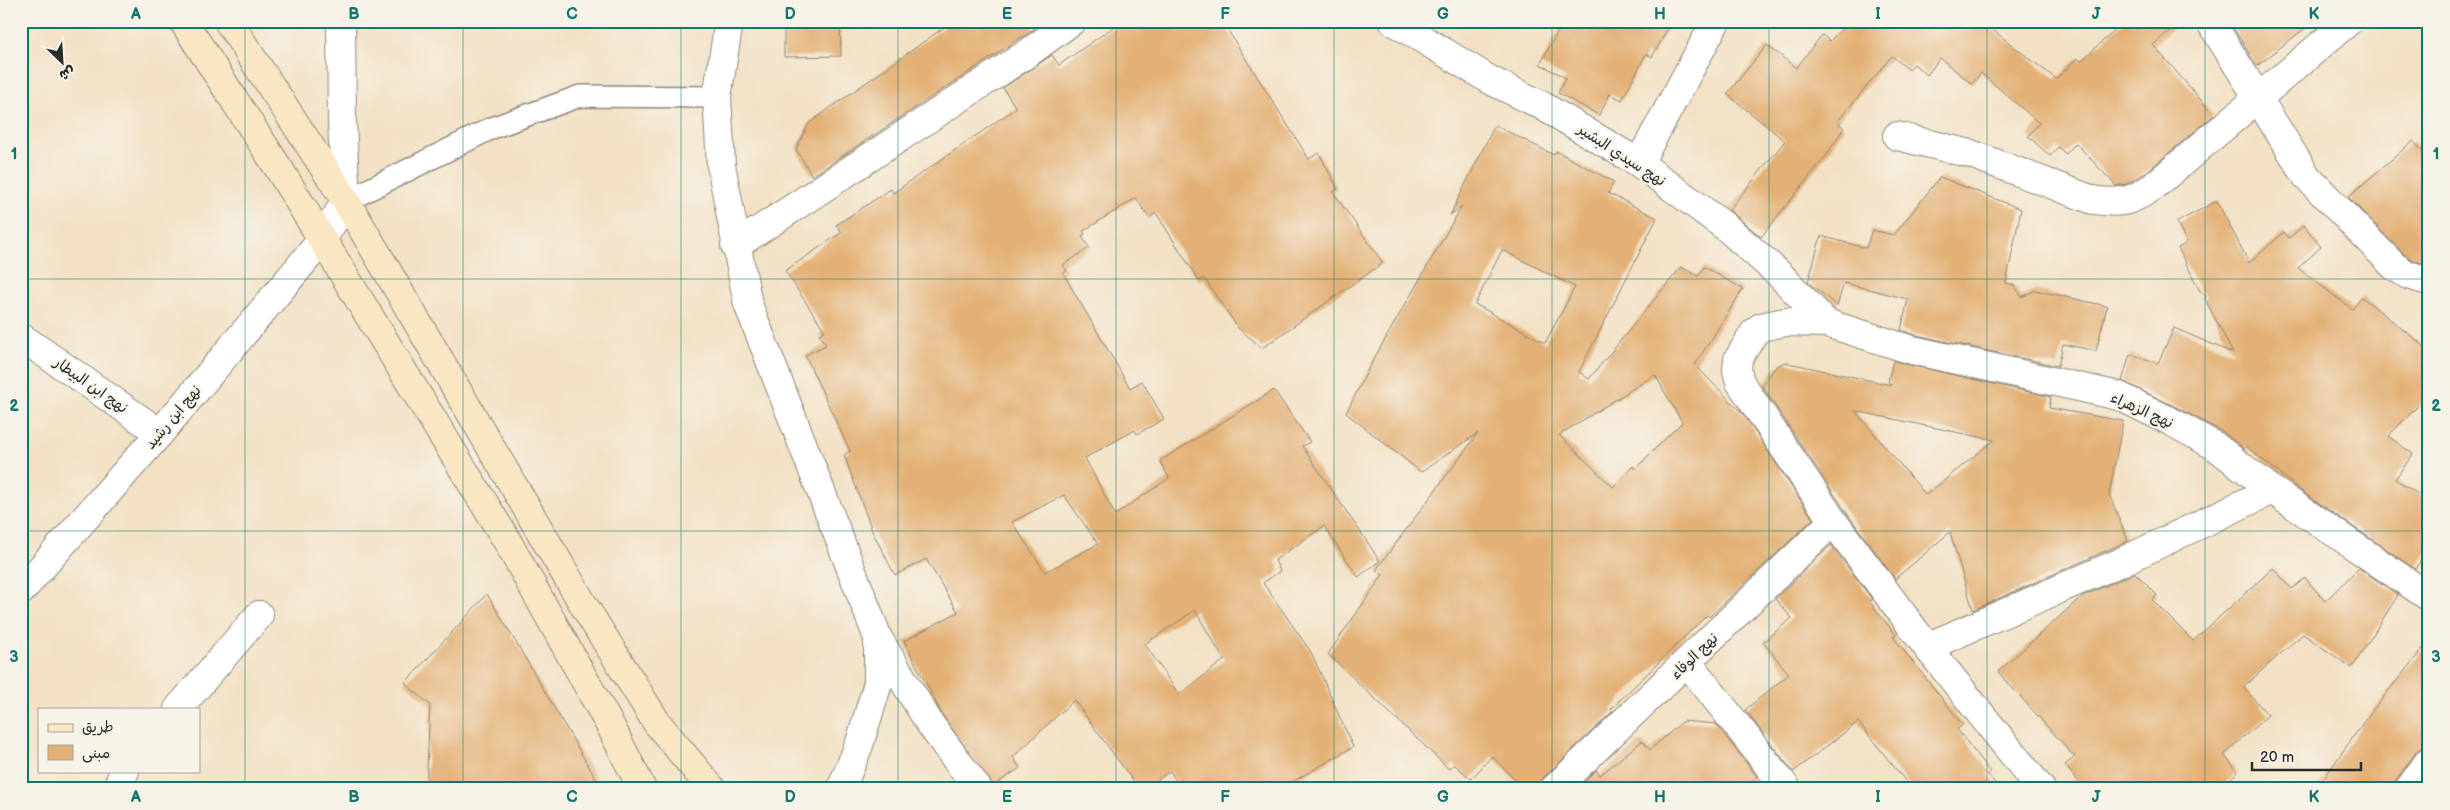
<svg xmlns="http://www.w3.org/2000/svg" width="2450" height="810" viewBox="0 0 2450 810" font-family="'Balsamiq Sans','Playpen Sans Arabic',sans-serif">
<rect width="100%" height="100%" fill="#f7f3e8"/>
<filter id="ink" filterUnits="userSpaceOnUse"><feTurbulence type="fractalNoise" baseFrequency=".02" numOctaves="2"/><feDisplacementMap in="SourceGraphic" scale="10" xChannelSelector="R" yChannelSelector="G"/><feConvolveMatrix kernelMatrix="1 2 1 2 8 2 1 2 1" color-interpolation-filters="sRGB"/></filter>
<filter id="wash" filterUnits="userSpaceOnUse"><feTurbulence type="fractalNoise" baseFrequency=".0096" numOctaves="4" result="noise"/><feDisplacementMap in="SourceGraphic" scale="20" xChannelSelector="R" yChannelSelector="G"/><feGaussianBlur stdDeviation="1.12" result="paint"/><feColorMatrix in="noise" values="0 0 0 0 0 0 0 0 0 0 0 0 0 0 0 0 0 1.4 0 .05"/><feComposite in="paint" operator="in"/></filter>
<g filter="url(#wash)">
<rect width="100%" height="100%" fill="#f2e1c4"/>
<g id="blocks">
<!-- building -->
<path fill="#e3b074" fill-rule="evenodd" d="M 784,21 L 840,21 L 841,56 L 784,57 Z
M 953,21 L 1029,21 L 1034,29 L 812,176 L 796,149 L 809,123 Z
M 1122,21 L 1222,21 L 1309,159 L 1319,153 L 1338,189 L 1333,192 L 1383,263 L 1262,348 L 1238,328 L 1204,278 L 1199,281 L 1156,213 L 1149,218 L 1136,198 L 1083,231 L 1085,234 L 1082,236 L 1089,248 L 1063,265 L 1067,271 L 1063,273 L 1130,388 L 1142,381 L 1164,419 L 1137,434 L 1135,430 L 1085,458 L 1115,515 L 1169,478 L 1160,461 L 1274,390 L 1310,442 L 1302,446 L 1380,561 L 1358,577 L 1324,526 L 1275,560 L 1280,571 L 1263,583 L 1311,652 L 1353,747 L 1280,789 L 1181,789 L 1170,771 L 1145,789 L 1139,789 L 1074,700 L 1013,757 L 1020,768 L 993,786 L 943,716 L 904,641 L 958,612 L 926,559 L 895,575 L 873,533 L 844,455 L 850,451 L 805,355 L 826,345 L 819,334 L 825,331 L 785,271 L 842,232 L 836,225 L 891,189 L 893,193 L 1016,108 L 1003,88 L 1052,55 L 1059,65 ZM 1064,495 L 1098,544 L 1045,572 L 1012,522 ZM 1195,610 L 1224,660 L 1179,695 L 1145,644 Z
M 1564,21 L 1672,21 L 1652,57 L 1646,54 L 1622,100 L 1610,94 L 1599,115 L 1558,93 L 1566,78 L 1540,64 Z
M 1849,21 L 1981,21 L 2056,79 L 2077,58 L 2081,61 L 2125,21 L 2181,21 L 2153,45 L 2214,115 L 2145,173 L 2127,184 L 2116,186 L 2076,143 L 2066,154 L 2058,147 L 2050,156 L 2028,136 L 2039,123 L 1981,73 L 1972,84 L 1940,58 L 1927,75 L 1914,64 L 1909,70 L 1892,56 L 1837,122 L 1844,128 L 1826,156 L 1761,237 L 1729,210 L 1785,141 L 1727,94 L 1767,45 L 1796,68 L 1822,35 L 1830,41 Z
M 2229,21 L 2314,21 L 2257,66 Z
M 1495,125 L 1554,155 L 1556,151 L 1614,182 L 1608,193 L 1657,218 L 1579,372 L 1589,379 L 1681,267 L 1698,276 L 1704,267 L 1743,289 L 1695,365 L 1744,415 L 1813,519 L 1709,617 L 1707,615 L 1611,709 L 1613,711 L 1543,778 L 1539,789 L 1524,789 L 1492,756 L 1471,779 L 1454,764 L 1449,769 L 1328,654 L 1383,575 L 1376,570 L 1478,433 L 1421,472 L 1346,413 L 1372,362 L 1462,206 L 1450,215 ZM 1502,250 L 1575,287 L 1545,343 L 1475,304 ZM 1655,375 L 1682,422 L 1635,469 L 1633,466 L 1613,487 L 1559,435 Z
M 2413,141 L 2429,158 L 2429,265 L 2415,261 L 2404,254 L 2348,197 Z
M 1940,177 L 2021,209 L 2006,283 L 2014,285 L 2022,297 L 2035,290 L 2107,306 L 2096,351 L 2063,344 L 2058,366 L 1916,335 L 1901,330 L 1908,299 L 1844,283 L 1837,306 L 1808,282 L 1821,236 L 1866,248 L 1872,230 L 1894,235 Z
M 2217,201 L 2249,263 L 2284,232 L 2289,238 L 2304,225 L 2321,247 L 2298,268 L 2352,309 L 2362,297 L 2429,350 L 2429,395 L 2388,436 L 2413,454 L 2395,479 L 2429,501 L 2429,548 L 2415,569 L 2305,494 L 2246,446 L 2244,449 L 2223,432 L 2184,411 L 2122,381 L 2130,354 L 2158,363 L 2174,328 L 2233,353 L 2205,299 L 2206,296 L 2200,291 L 2178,248 L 2187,243 L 2177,222 Z
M 1893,361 L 2051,397 L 2049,408 L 2123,421 L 2109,494 L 2128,541 L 1973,610 L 1950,532 L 1895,579 L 1846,512 L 1762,386 L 1775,368 L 1784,362 L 1891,385 L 1888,381 ZM 1855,411 L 1994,440 L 1926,495 Z
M 1831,545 L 1872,599 L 1869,601 L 1896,635 L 1893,637 L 1963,725 L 1957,729 L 1990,772 L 1987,774 L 2000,789 L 1912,789 L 1858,722 L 1793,772 L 1745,710 L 1789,674 L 1763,642 L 1792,618 L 1775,599 Z
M 2273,568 L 2292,589 L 2305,578 L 2325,601 L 2359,568 L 2398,595 L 2352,668 L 2303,634 L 2243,687 L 2268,715 L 2224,755 L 2238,772 L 2219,789 L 2084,789 L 2065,765 L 2075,757 L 1998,672 L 2081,597 L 2135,573 L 2157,595 L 2152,600 L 2193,641 Z
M 487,594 L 521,651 L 602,789 L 426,789 L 430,705 L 405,683 Z
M 2429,641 L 2429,742 L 2416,752 L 2396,780 L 2394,789 L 2316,789 L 2369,715 Z
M 1683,721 L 1716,724 L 1757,777 L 1744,789 L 1577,789 L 1596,770 L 1600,775 L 1642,741 L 1650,750 Z"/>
</g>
</g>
<g filter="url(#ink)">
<use href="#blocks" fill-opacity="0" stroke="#8e8678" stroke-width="1"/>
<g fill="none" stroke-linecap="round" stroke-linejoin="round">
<!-- lane casing -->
<g stroke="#8e8678" stroke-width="24">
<path id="lane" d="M 346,201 L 492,128 L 580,96 L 717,97"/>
</g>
<!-- street casing -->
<g stroke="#8e8678" stroke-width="30">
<path id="street" d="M 729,21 L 717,97 L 721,165 L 748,304 L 878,638 L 878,683 L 859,745 L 841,789
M 1393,21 L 1490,80 L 1541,105 L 1639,163 L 1727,228 L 1779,274 L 1826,323
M 2210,21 L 2307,177 L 2394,266 L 2408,275 L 2429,281
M 1897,136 L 1971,154 L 2093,200 C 2121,204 2131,202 2154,186 L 2349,21
M 1639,163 L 1716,21
M 735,246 L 1028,53 L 1072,21
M 21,337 L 160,433
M 21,591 L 160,433 L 321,241 L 346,201 L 342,122 L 341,21
M 878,638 L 930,724 L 978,789
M 1927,647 L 2121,562 L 2272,490
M 1688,663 L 1787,789
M 178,709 L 259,615
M 116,789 L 125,771
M 1554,789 L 1833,521
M 2041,789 L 1927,647 L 1833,521 L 1752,400 L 1740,382 L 1737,370 L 1738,359 L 1754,333 L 1761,327 L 1785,322 L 1826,323 L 1912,350 L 2119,396 L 2170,421 L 2215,446 L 2272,490 L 2429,597
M 2409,789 L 2429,761"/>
</g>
<!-- secondary casing -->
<g stroke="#8e8678" stroke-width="30">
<path id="secondary" d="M 183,21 L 279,169 L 506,539 L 612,729 L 642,789
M 228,21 L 346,201 L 586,609 L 657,723 L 712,789"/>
</g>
<!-- lane -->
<use href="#lane" stroke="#fff" stroke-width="21"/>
<!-- street -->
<use href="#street" stroke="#fff" stroke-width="28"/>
<!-- secondary -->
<use href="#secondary" stroke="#f9e7c3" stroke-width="28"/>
</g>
</g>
<!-- grid -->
<path fill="none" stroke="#0f766e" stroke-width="1" stroke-opacity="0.55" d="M 245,21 L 245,789M 463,21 L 463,789M 681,21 L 681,789M 898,21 L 898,789M 1116,21 L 1116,789M 1334,21 L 1334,789M 1552,21 L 1552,789M 1769,21 L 1769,789M 1987,21 L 1987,789M 2205,21 L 2205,789M 21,279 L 2429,279M 21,531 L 2429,531"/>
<g text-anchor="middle" stroke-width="4" stroke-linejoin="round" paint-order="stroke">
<!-- street labels -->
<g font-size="15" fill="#2b2b2b" stroke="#f7f3e8">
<text transform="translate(1622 155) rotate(33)" y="5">نهج سيدي البشير</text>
<text transform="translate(91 385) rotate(35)" y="5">نهج ابن البيطار</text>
<text transform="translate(2142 410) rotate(24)" y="5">نهج الزهراء</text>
<text transform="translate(173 417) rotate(-50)" y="5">نهج ابن رشيد</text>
<text transform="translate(1694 656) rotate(-44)" y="5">نهج الوفاء</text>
</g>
</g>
<!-- margin -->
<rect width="2450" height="810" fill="none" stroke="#f7f3e8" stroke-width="55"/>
<!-- legend -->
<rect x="38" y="708" width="162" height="65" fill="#f7f3e8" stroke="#a5a39c"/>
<rect x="48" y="724" width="25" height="8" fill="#f9e7c3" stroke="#a5a39c"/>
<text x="82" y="732" font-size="15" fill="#2b2b2b">طريق</text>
<rect x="48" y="745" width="25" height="15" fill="#e3b074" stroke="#a5a39c"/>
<text x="82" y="758" font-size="15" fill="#2b2b2b">مبنى</text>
<!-- north arrow -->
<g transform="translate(62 62) rotate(155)" stroke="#f7f3e8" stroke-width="4" paint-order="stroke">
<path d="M0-4L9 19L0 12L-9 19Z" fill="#2b2b2b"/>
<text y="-8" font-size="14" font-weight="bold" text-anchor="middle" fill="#2b2b2b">ش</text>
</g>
<!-- scale -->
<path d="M2252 762v8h109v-8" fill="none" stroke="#2b2b2b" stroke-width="2.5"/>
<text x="2260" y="762" font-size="15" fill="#2b2b2b" stroke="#f7f3e8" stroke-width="4" paint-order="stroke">20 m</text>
<rect x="28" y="28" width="2394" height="754" fill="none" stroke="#0f766e" stroke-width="2"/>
<g font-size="16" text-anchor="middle" font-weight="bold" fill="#0f766e">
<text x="136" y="19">A</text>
<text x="354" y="19">B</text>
<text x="572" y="19">C</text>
<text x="790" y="19">D</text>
<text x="1007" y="19">E</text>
<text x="1225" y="19">F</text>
<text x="1443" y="19">G</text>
<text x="1660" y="19">H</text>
<text x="1878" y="19">I</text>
<text x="2096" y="19">J</text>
<text x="2314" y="19">K</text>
<text x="14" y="159">1</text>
<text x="2436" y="159">1</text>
<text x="14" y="411">2</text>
<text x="2436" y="411">2</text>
<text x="14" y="662">3</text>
<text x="2436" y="662">3</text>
<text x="136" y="802">A</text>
<text x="354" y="802">B</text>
<text x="572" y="802">C</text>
<text x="790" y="802">D</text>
<text x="1007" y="802">E</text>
<text x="1225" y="802">F</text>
<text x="1443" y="802">G</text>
<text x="1660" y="802">H</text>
<text x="1878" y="802">I</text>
<text x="2096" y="802">J</text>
<text x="2314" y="802">K</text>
</g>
</svg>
